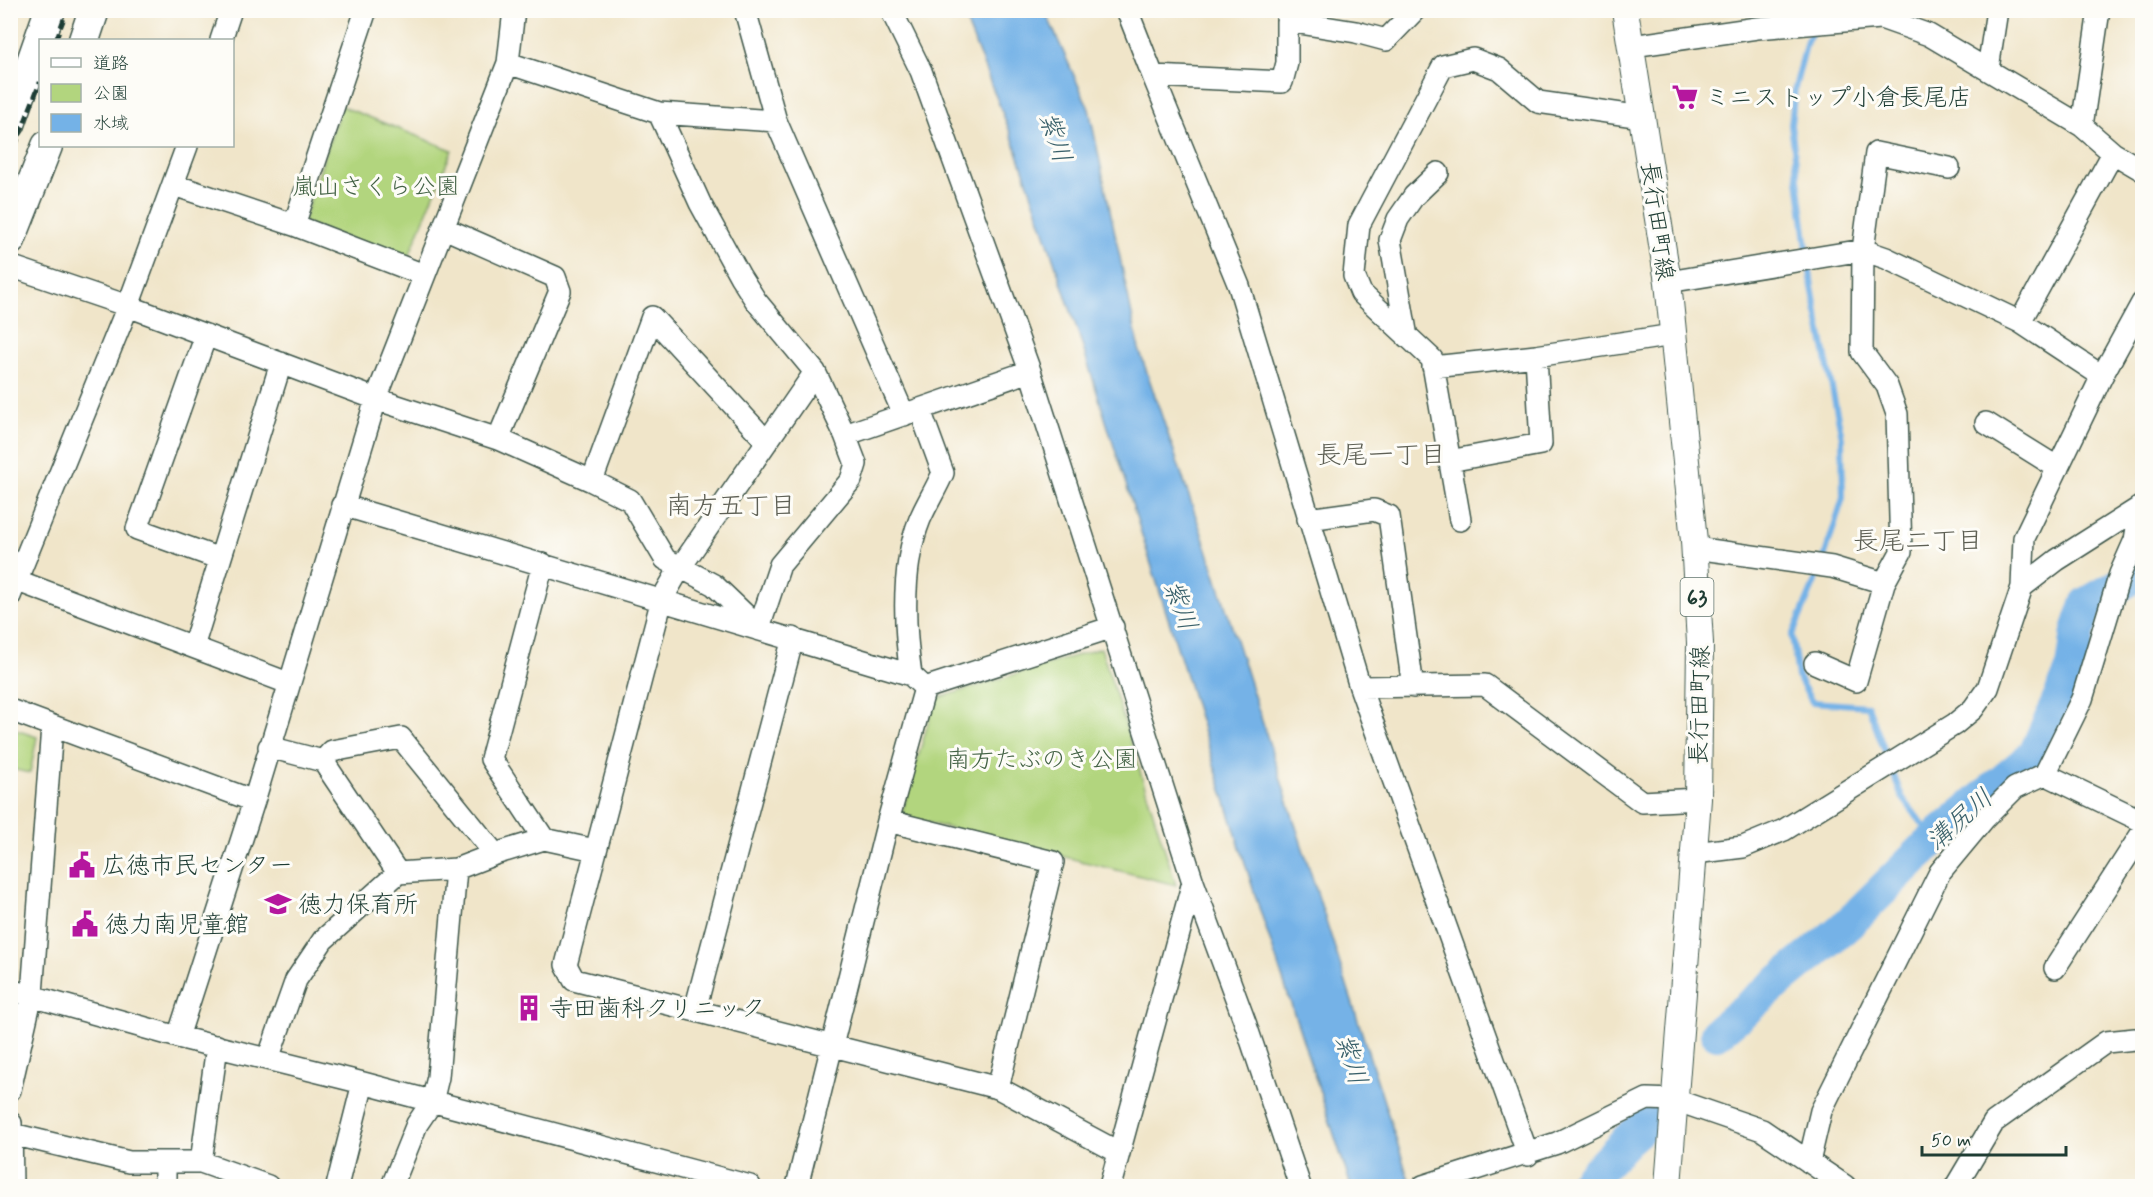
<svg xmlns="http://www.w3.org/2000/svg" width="2153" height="1197" viewBox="0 0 2153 1197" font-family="Mynerve,'Klee One',sans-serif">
<rect width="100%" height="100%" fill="#fdfcf7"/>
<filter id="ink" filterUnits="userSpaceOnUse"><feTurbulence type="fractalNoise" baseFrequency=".0167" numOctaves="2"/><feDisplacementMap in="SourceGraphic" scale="12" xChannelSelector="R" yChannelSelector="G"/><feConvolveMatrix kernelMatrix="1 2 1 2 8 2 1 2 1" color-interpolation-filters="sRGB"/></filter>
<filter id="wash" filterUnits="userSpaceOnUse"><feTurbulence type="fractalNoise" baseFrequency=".008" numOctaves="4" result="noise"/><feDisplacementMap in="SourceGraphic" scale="24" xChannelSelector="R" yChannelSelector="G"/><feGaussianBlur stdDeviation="1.35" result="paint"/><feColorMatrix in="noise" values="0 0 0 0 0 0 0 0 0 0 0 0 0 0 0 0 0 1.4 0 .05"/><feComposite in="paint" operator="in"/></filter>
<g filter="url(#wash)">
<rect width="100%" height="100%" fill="#f0e5c9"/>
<!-- green -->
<path fill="#b2d57e" stroke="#688959" stroke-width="1.5" d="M 341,106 L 452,150 L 407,261 L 303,222 Z
M 1101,648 L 1176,885 L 901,816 L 935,699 Z
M 10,728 L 37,737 L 30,773 L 11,769 Z"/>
<!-- water -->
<path fill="#74b2e7" stroke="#4a788e" stroke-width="1.5" d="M 962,11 L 1045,11 L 1089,109 L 1139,349 L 1207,549 L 1411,1186 L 1351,1186 L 1256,898 L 1079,335 L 1014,142 Z"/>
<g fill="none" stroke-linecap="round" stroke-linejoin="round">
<!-- stream -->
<path stroke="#74b2e7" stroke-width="6" d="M 1814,29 L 1807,41 L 1795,88 L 1791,125 L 1812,287 L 1842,438 L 1843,498 L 1821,567 L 1792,636 L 1798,677 L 1812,702 L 1868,706 L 1902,797 L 1934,839"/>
<!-- river -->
<path stroke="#74b2e7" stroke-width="34" d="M 1717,1033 L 1847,925 L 1934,839 L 2035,754 L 2073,668 L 2078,631 L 2087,604 L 2142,572
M 1583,1186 L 1627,1140 L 1650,1120"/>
</g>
</g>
<g filter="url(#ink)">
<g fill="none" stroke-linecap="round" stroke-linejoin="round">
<!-- minor casing -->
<g stroke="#3e564a" stroke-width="24">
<path id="minor" d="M 745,10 L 776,121 L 904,415
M 891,10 L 921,71 L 1030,371 L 1193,882 L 1246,1025 L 1300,1186
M 1127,10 L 1153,76 L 1282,82 L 1287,63 L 1287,21 L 1356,32 L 1386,40 L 1415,10
M 221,40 L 231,10
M 1632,46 L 1757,28 L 1881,18 L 1929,35 L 2082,126 L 2113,153 L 2142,170
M 1988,69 L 1997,10
M 1153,76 L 1239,286 L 1360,687 L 1528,1155
M 659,113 L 776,121
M 2082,126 L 2099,10
M 174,185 L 294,225 L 424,275
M 294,225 L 366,10
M 444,228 L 555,277 L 560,291 L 498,439
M 10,266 L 128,306 L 376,399 L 498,439 L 592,481 L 630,500 L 665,559 L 714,585 L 759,628 L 780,565 L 851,480 L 856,464 L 845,435 L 815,372 L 756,301 L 740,276 L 700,203 L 659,113 L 508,63
M 1668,282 L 1863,250 L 1886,258 L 2020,322 L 2102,376
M 2020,322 L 2113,153
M 206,335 L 137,529 L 220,559
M 1407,337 L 1390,240 L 1398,219 L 1414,196 L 1438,173
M 1536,356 L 1673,335
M 1433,367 L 1536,356 L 1541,444 L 1449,461
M 815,372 L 680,568 L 662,599 L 566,965 L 574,980 L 998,1088
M 1986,423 L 2058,468
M 845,435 L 1030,371
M 592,481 L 652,317 L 767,442
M 342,505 L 911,675 L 925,688 L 888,821 L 797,1186
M 1308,519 L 1374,510 L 1389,516 L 1413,687
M 1460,520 L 1432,359 L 1361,293 L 1354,276 L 1359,225 L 1443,66 L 1473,59 L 1499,69 L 1538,102 L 1642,117
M 1695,548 L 1832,567 L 1884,583 L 1856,681 L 1815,663
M 543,564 L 491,759 L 544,839
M 10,578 L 288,683
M 1884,583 L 1901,552 L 1897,414 L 1887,386 L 1862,352 L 1863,250 L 1876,153 L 1949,168
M 2022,587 L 2057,560 L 2142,506
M 10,596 L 128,306 L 187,146
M 193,647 L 281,363
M 911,675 C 904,626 901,566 920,519 C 927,503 936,489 943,473 L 920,410
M 1360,687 L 1485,685 L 1642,802 L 1698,799
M 925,688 L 1113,627
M 10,710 L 254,801
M 269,747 L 323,761 L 398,873 L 456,869 L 495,854 L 544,839 L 595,850
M 323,761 L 332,751 L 401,738 L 495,854
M 2045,774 L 2082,699 L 2120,574 L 2135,540 L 2140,510
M 888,821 L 1053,862 L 998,1088 L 1118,1152
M 1694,853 L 1743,847 L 1784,830 L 1955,724 L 1973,709 L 1988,688 L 2022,587 L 2024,538 L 2102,376 L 2142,303
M 2055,968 L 2142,833
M 10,990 L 178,1037 L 363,1083 L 750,1186
M 695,1010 L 793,638
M 178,1037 L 254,801 L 376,399 L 508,63 L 514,10
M 268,1059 L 296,980 L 323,940 L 398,873
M 10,1090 L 32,994 L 52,727
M 11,1123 L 12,1186
M 12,1134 L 129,1162 L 201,1162 L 268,1186
M 201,1162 L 217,1046
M 1809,1162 L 1821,1111 L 1940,872 L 1984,819 L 2015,788 L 2045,774 L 2142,821
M 165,1186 L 165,1162
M 337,1186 L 363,1083
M 392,1186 L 417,1124 L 432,1102 L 438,1077 L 456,869
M 1110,1186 L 1193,882
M 1423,1186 L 1557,1143 L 1647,1099 L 1675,1100 L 1762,1130 L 1845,1186
M 1956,1186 L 1994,1122 L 2106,1042 L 2135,1039 L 2142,1041"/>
</g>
<!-- major casing -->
<g stroke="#3e564a" stroke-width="28">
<path id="major" d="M 1625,10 L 1668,282 L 1694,541 L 1700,643 L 1698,799 L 1668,1186"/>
</g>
<!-- highway casing -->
<g stroke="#3e564a" stroke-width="33">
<path id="highway" d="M 84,40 L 94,10
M 10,124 L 50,10
M 10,240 L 47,146"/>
</g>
<!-- minor -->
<use href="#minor" stroke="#fff" stroke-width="21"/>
<!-- major -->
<use href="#major" stroke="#fff" stroke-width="26"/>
<!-- highway -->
<use href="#highway" stroke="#fff" stroke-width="30"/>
<!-- rail -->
<path stroke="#1f3d34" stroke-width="4.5" stroke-dasharray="9 4.5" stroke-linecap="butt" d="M 56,40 L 67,10
M 10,160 L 40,82"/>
</g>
</g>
<!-- icons -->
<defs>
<g id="supermarket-bare" transform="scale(2.07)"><path d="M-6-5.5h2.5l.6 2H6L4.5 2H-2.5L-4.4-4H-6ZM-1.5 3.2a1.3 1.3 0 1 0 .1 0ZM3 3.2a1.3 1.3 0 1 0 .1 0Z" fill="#b5179e" stroke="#fdfcf7" stroke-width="2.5" paint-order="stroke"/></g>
<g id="civic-bare" transform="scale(2.07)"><path d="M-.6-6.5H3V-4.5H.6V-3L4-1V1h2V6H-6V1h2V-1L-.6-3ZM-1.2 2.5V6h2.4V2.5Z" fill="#b5179e" stroke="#fdfcf7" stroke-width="2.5" paint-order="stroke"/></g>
<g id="school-bare" transform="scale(2.07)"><path d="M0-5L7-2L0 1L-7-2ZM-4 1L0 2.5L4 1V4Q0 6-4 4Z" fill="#b5179e" stroke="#fdfcf7" stroke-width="2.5" paint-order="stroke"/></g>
<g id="building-bare" transform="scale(2.07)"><path d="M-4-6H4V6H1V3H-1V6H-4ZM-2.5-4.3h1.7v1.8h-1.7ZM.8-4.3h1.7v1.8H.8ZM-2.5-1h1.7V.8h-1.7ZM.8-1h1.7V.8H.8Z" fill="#b5179e" stroke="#fdfcf7" stroke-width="2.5" paint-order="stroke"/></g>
</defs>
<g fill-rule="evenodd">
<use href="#supermarket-bare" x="1685" y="97"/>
<use href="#civic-bare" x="82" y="865"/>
<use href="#school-bare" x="278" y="904"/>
<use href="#civic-bare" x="85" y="924"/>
<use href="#building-bare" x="529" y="1008"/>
</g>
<g text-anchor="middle" stroke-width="6" stroke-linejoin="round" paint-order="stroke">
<!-- shield labels -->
<rect fill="#fdfcf7" stroke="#62766e" stroke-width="1.5" x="1680.5" y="578" width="33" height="38" rx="4.5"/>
<g font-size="22" font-weight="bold" fill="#1f3d34">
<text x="1697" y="605">63</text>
</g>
<!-- poi labels -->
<g font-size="24" fill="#1f3d34" stroke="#fdfcf7" text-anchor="start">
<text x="1705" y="105">ミニストップ小倉長尾店</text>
<text x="102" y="873">広徳市民センター</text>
<text x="298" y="912">徳力保育所</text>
<text x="105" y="932">徳力南児童館</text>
<text x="549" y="1016">寺田歯科クリニック</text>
</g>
<!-- park labels -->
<g font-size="24" fill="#446346" stroke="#fdfcf7">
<text x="376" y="194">嵐山さくら公園</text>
<text x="1042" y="767">南方たぶのき公園</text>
</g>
<!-- street labels -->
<g font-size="24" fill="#1f3d34" stroke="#fdfcf7">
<text transform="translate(1658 221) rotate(82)" y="8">長行田町線</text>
<text transform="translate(1699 705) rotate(-89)" y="8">長行田町線</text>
</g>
<!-- water labels -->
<g font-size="26" font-style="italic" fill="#39606a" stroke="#fdfcf7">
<text transform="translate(1056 137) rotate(72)" y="9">紫川</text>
<text transform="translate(1181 605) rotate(70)" y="9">紫川</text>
<text transform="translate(1959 819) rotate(-41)" y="9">溝尻川</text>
<text transform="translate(1352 1059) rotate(73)" y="9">紫川</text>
</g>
<!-- neighbourhood labels -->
<g font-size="26" fill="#5e6055" stroke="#fdfcf7">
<text x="1381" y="463">長尾一丁目</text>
<text x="731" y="514">南方五丁目</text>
<text x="1918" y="549">長尾二丁目</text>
</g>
</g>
<!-- margin -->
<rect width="2153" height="1197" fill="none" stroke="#fdfcf7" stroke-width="36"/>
<!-- legend -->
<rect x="39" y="39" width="195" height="108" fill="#fdfcf7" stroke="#a4b0a9" stroke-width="1.5"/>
<rect x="51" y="58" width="30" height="9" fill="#ffffff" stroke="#a4b0a9" stroke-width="1.5"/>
<text x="93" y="69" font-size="18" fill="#1f3d34">道路</text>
<rect x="51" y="84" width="30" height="18" fill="#b2d57e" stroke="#a4b0a9" stroke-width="1.5"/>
<text x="93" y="99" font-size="18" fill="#1f3d34">公園</text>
<rect x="51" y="114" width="30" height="18" fill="#74b2e7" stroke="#a4b0a9" stroke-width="1.5"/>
<text x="93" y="129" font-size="18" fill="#1f3d34">水域</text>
<!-- scale -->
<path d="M1922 1146v9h144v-9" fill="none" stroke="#1f3d34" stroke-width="3"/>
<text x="1931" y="1146" font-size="18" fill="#1f3d34" stroke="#fdfcf7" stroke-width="4.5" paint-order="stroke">50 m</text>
</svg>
